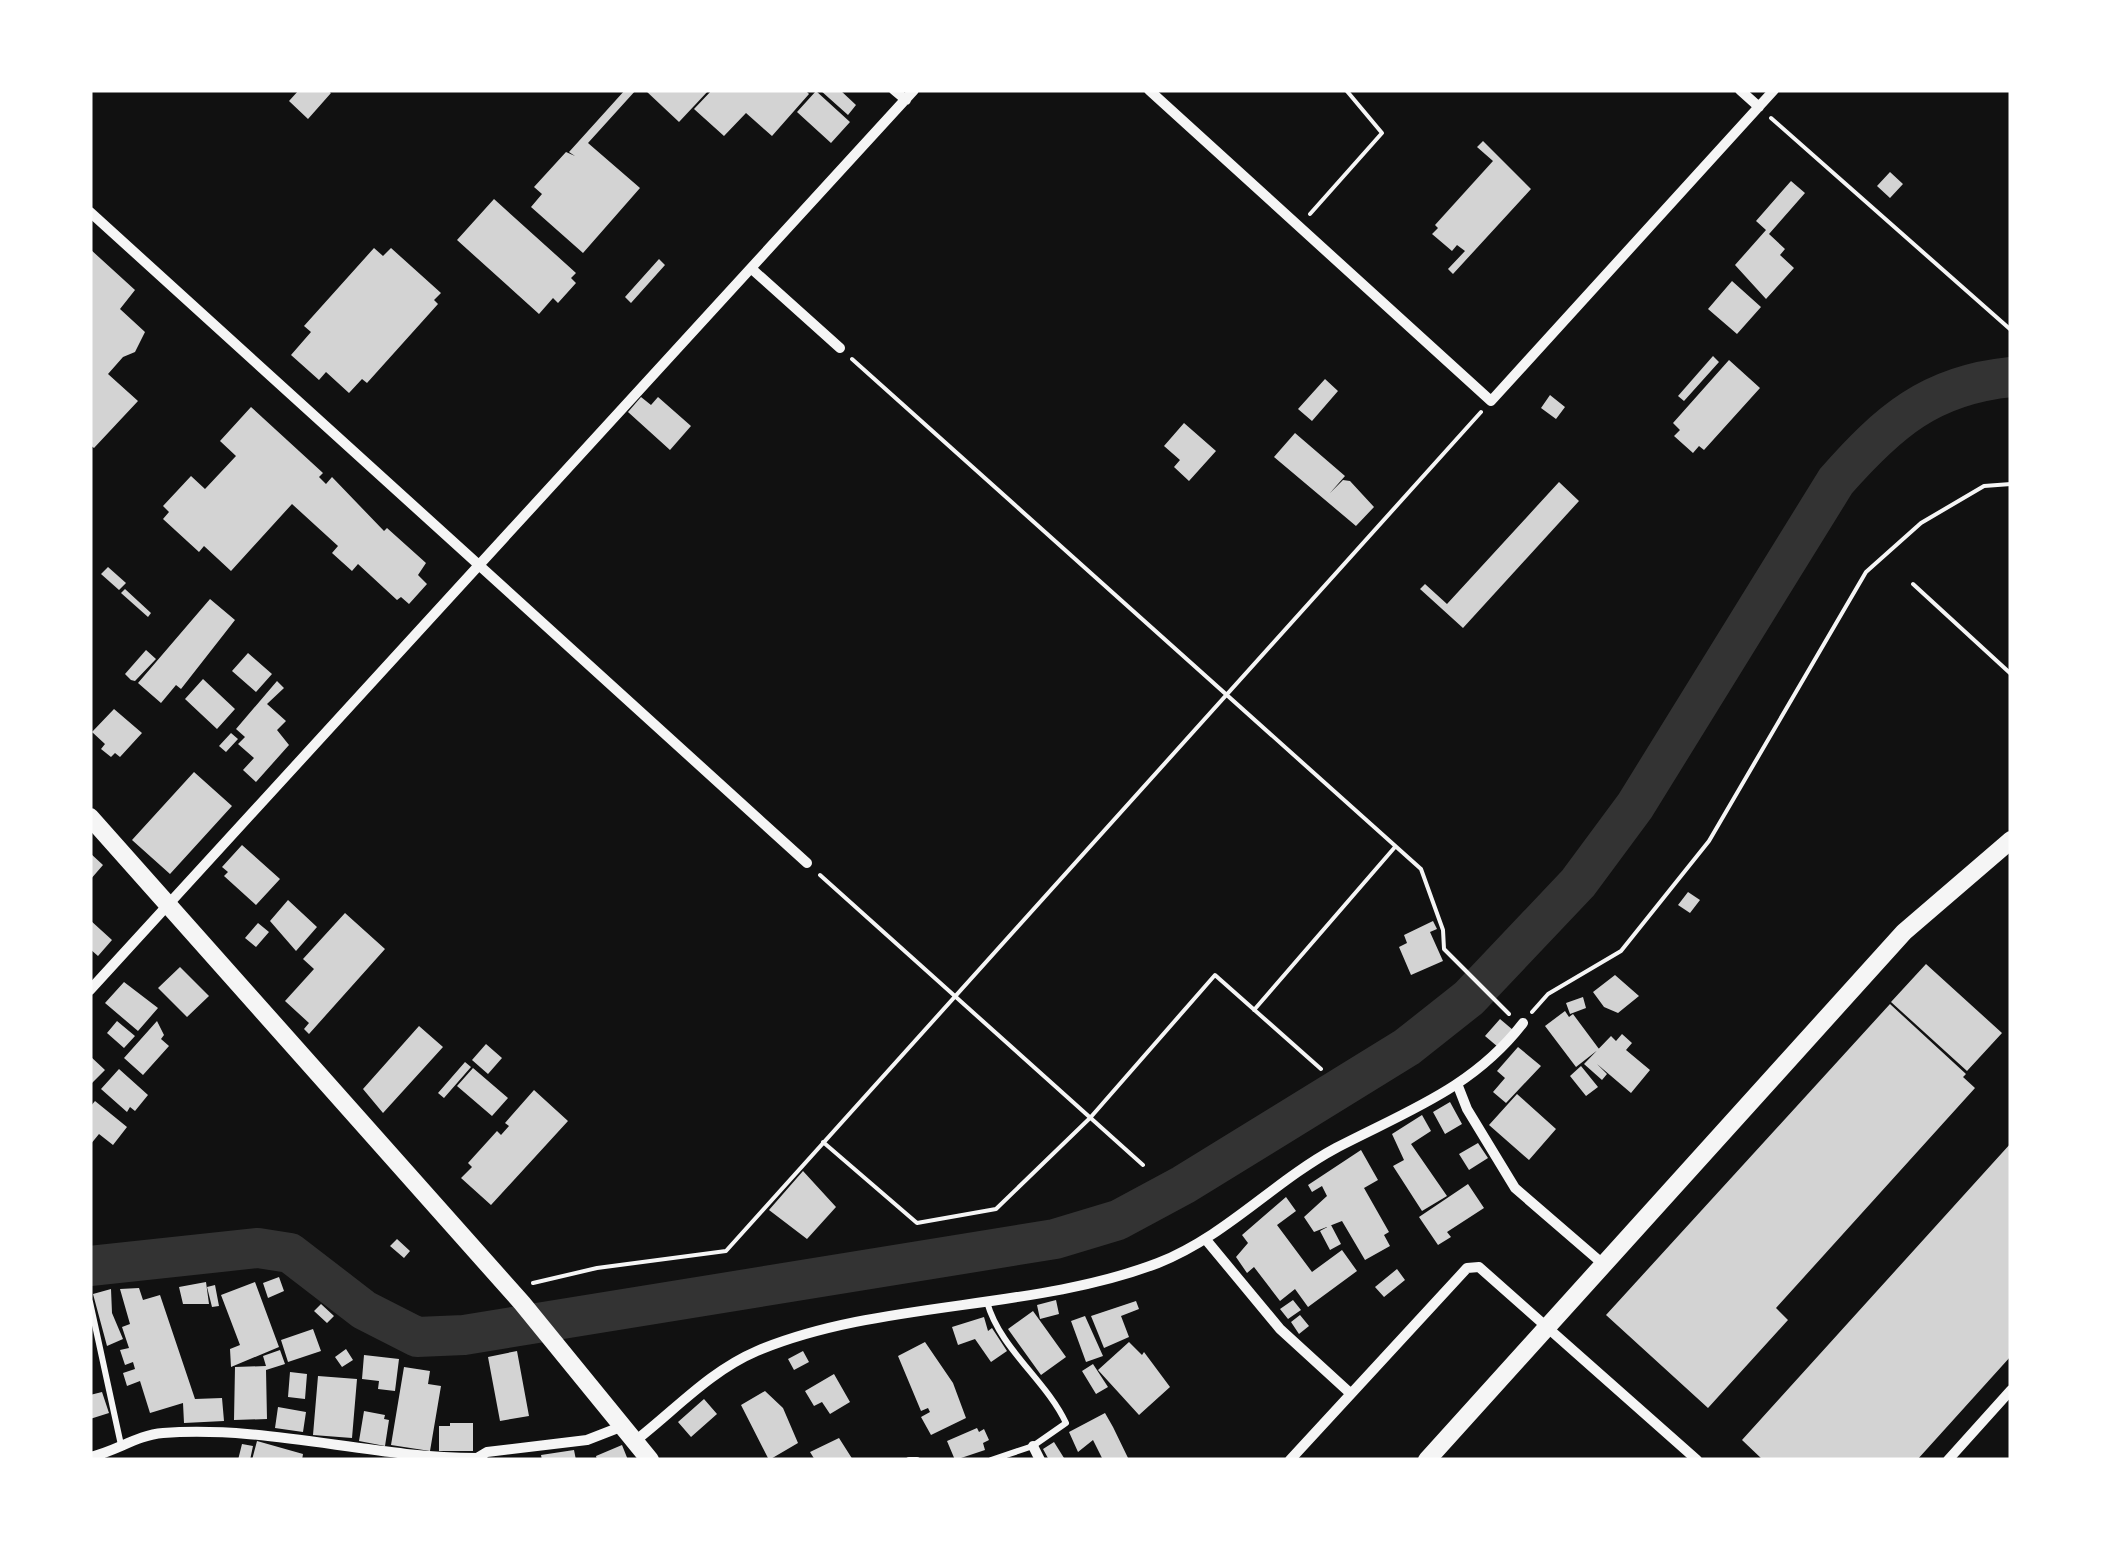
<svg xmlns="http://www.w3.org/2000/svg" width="2101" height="1550" viewBox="0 0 2101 1550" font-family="'Playfair Display',serif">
<rect width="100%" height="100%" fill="#111"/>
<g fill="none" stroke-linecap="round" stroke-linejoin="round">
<!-- river -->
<path stroke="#333" stroke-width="40" d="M 90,1266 L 258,1248 L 290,1253 L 364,1310 L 417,1337 L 464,1335 L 1055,1239 L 1118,1220 L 1183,1185 L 1407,1047 L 1469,998 L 1578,883 L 1635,806 L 1836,481 C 1888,422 1930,385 2011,377"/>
</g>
<!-- building -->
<path fill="#d3d3d3" d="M 299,90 L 327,90 L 331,93 L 308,119 L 289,101 Z
M 625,90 L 636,90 L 588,143 L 640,188 L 583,253 L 531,207 L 542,194 L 534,187 L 566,152 L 575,156 L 569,152 Z
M 645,90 L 709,90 L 679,122 Z
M 712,90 L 805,90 L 809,94 L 772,136 L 746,113 L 724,136 L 694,109 Z
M 820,90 L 840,90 L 856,105 L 848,115 Z
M 816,91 L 850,122 L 831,143 L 797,112 Z
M 1483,141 L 1531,189 L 1453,274 L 1448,269 L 1465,251 L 1457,245 L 1452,251 L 1432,234 L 1438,228 L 1435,225 L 1493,161 L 1477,147 Z
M 1890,172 L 1903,184 L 1890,198 L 1877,186 Z
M 1791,181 L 1805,193 L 1769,234 L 1785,249 L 1780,255 L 1794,268 L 1766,299 L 1735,265 L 1766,230 L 1756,221 Z
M 494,199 L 576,273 L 571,278 L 576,283 L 558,303 L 553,298 L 539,314 L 457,240 Z
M 374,248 L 383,256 L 391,248 L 441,293 L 434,300 L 438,304 L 367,383 L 362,379 L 349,393 L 326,372 L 319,380 L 291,355 L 311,332 L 304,326 Z
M 90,249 L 135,290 L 120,309 L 145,332 L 135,352 L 123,357 L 108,374 L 138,401 L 94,448 L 90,445 Z
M 659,259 L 665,265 L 631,303 L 625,297 Z
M 1732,281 L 1761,307 L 1737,334 L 1708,309 Z
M 1713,356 L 1719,362 L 1684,401 L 1678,396 Z
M 1729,360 L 1760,388 L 1704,450 L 1699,446 L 1693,453 L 1674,436 L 1680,430 L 1673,423 Z
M 1325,379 L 1338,391 L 1312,421 L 1298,409 Z
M 1550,395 L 1565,407 L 1556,419 L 1541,408 Z
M 641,397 L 651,405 L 658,397 L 691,426 L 670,450 L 628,412 Z
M 251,407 L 323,473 L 319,477 L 326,484 L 332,477 L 384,531 L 387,528 L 426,563 L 418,575 L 427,584 L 409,604 L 401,597 L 397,600 L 358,564 L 352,571 L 332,553 L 338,546 L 292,504 L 231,571 L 204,546 L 199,552 L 163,519 L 169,512 L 163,506 L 191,476 L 205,489 L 236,456 L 220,441 Z
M 1184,423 L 1216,451 L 1189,481 L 1174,467 L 1180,460 L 1164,446 Z
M 1295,433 L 1345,476 L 1330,493 L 1343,480 L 1350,481 L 1374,507 L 1356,526 L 1274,457 Z
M 1559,482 L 1579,501 L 1463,628 L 1420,589 L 1425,584 L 1447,604 Z
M 108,567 L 126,583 L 119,590 L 101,574 Z
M 125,589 L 151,613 L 148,617 L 121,593 Z
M 210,599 L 235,620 L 181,689 L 176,685 L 161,703 L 138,683 Z
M 146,650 L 156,659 L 135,681 L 131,680 L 125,674 Z
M 248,653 L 272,674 L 256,692 L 232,671 Z
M 203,679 L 235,709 L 217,729 L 185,699 Z
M 277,681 L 284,688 L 267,704 L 286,721 L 277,730 L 289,745 L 256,782 L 243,770 L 254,758 L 238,744 L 245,737 L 236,729 Z
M 114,709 L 142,733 L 120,757 L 115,753 L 111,757 L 101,749 L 105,744 L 92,732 Z
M 231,733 L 238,739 L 226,752 L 219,746 Z
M 194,772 L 232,806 L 170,874 L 132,840 Z
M 242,845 L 280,879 L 256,905 L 224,876 L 228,872 L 222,867 Z
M 90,853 L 103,865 L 90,880 Z
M 1688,892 L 1700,900 L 1690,913 L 1678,905 Z
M 288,900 L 317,927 L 296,951 L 270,921 Z
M 345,913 L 385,949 L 309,1034 L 304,1029 L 309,1023 L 285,1001 L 314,969 L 303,959 Z
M 90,920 L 112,940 L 98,956 L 90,949 Z
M 1433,921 L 1437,929 L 1430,932 L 1443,961 L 1411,975 L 1399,947 L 1407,943 L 1404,935 Z
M 258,923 L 269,932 L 256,947 L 245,938 Z
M 1926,964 L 2002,1033 L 1967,1071 L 1891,1002 Z
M 180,967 L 209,996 L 187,1017 L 158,988 Z
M 1615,975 L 1639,996 L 1618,1013 L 1604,1007 L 1593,992 Z
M 124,982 L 158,1008 L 138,1031 L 105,1003 Z
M 1583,997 L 1586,1008 L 1570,1014 L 1566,1003 Z
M 1890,1004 L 1966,1074 L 1963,1077 L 1975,1088 L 1776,1308 L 1788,1320 L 1708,1408 L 1606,1315 Z
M 1565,1011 L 1569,1017 L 1573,1014 L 1599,1049 L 1576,1067 L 1545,1026 Z
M 1500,1019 L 1513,1030 L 1498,1047 L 1485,1036 Z
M 117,1021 L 135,1036 L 124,1048 L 107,1033 Z
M 157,1021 L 164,1035 L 161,1039 L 169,1046 L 143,1075 L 124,1058 Z
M 419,1026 L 443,1047 L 383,1113 L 363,1089 Z
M 1622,1034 L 1632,1043 L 1626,1050 L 1650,1070 L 1631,1093 L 1597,1064 L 1607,1074 L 1602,1080 L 1584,1064 L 1611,1036 L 1616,1041 Z
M 486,1044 L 502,1058 L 488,1074 L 472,1060 Z
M 1518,1047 L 1541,1066 L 1506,1103 L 1493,1092 L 1505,1078 L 1497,1071 Z
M 90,1056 L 105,1070 L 90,1085 Z
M 465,1062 L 471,1067 L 444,1098 L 438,1093 Z
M 1581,1066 L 1598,1087 L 1586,1096 L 1570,1076 Z
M 473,1068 L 508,1098 L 492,1116 L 457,1086 Z
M 119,1069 L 148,1095 L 135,1111 L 130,1107 L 127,1112 L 101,1089 Z
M 534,1090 L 568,1121 L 491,1205 L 461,1178 L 472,1167 L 468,1163 L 497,1131 L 501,1135 L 509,1126 L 505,1123 Z
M 1517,1094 L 1556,1129 L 1529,1160 L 1489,1125 Z
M 95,1101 L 127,1127 L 113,1145 L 99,1134 L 90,1145 L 90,1107 Z
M 1450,1102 L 1462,1124 L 1445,1134 L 1433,1112 Z
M 1422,1115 L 1431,1131 L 1411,1144 L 1447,1196 L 1422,1211 L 1393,1166 L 1404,1160 L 1392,1134 Z
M 1478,1143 L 1488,1158 L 1469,1170 L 1459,1154 Z
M 2011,1143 L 2011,1356 L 1917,1460 L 1763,1460 L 1742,1440 Z
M 1361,1150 L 1378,1180 L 1364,1188 L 1389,1232 L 1384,1235 L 1390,1246 L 1365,1260 L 1342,1221 L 1314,1232 L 1304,1217 L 1327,1196 L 1322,1186 L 1312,1192 L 1308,1185 Z
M 803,1171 L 836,1207 L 807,1239 L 769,1210 Z
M 1468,1184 L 1484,1208 L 1447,1232 L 1451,1237 L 1438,1245 L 1419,1217 Z
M 1286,1197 L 1296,1211 L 1277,1225 L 1312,1272 L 1342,1250 L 1357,1271 L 1308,1307 L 1295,1289 L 1280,1301 L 1254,1267 L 1247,1273 L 1236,1257 L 1248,1243 L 1242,1235 Z
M 1331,1225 L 1341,1244 L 1330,1250 L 1320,1231 Z
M 397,1239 L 410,1251 L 404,1258 L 390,1246 Z
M 1397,1269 L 1405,1280 L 1384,1297 L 1375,1287 Z
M 279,1277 L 284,1291 L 268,1298 L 263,1283 Z
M 206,1282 L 209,1304 L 183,1304 L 179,1287 Z
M 255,1282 L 279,1347 L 231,1367 L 230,1349 L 240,1345 L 221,1295 Z
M 215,1285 L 219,1306 L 212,1307 L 207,1287 Z
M 139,1288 L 143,1300 L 160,1295 L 195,1399 L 222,1398 L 224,1421 L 184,1423 L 183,1403 L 150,1413 L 140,1381 L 127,1386 L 123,1373 L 135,1369 L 133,1362 L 125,1365 L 120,1350 L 129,1348 L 122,1327 L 130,1324 L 120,1289 Z
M 111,1289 L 112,1313 L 123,1339 L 107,1346 L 93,1294 Z
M 1056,1300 L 1059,1314 L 1040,1319 L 1037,1305 Z
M 1293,1300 L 1301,1310 L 1288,1319 L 1280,1309 Z
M 1136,1301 L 1139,1309 L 1121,1316 L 1129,1337 L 1104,1348 L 1091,1316 Z
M 321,1304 L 334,1316 L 327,1323 L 314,1311 Z
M 1033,1311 L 1066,1357 L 1041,1375 L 1008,1329 Z
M 1300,1315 L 1309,1326 L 1299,1334 L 1291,1322 Z
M 1085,1316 L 1103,1356 L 1086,1362 L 1071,1321 Z
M 984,1317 L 988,1331 L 992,1328 L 1007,1351 L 991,1362 L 975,1339 L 958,1345 L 952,1327 Z
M 313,1329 L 321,1351 L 288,1362 L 281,1340 Z
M 925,1342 L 953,1383 L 966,1418 L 931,1435 L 921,1417 L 930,1412 L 928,1408 L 921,1411 L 898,1356 Z
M 1129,1342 L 1142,1355 L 1144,1352 L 1170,1387 L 1139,1415 L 1098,1370 Z
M 346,1349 L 353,1360 L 342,1367 L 335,1357 Z
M 280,1350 L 285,1364 L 266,1370 L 267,1419 L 234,1420 L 235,1367 L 266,1366 L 263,1356 Z
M 517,1351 L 529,1416 L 500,1421 L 488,1357 Z
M 803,1351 L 809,1362 L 794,1370 L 788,1359 Z
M 364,1355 L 399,1359 L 395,1391 L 378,1389 L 379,1381 L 362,1379 Z
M 1093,1364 L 1108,1387 L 1096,1394 L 1082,1371 Z
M 404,1367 L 430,1371 L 428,1384 L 441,1386 L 430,1451 L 391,1445 Z
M 290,1372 L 307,1374 L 305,1399 L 288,1397 Z
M 834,1374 L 850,1402 L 830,1414 L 822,1402 L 814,1406 L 805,1391 Z
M 318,1376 L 357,1379 L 352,1438 L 313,1435 Z
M 765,1391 L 783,1408 L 798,1443 L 769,1460 L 741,1405 Z
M 102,1392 L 109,1413 L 90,1419 L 90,1395 Z
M 704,1399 L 717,1414 L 691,1437 L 678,1422 Z
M 278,1407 L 306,1412 L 303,1432 L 275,1428 Z
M 364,1411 L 385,1415 L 384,1419 L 389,1420 L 385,1446 L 359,1441 Z
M 1105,1413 L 1113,1427 L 1129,1460 L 1103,1460 L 1093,1440 L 1078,1452 L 1069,1432 Z
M 450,1423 L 473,1423 L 473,1451 L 439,1451 L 439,1426 L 450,1426 Z
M 977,1428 L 979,1432 L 984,1429 L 989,1440 L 983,1443 L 985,1450 L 955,1460 L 947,1441 Z
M 839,1438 L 853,1460 L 815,1460 L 810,1452 Z
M 257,1441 L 303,1454 L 302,1460 L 252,1460 Z
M 1054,1442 L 1064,1458 L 1061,1460 L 1049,1460 L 1043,1449 Z
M 242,1444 L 253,1446 L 250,1460 L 238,1460 Z
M 622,1445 L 628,1460 L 597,1460 L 596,1456 Z
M 574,1450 L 576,1460 L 542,1460 L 541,1455 Z"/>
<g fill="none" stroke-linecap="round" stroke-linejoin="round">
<!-- path -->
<path stroke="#f5f5f5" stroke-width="4" d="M 1771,118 L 2011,330
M 1310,214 L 1382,133 L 1346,90
M 852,359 L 1421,869 L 1443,930 L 1444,949 L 1509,1014
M 1913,584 L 2011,674
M 820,875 L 1143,1165
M 1254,1010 L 1395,847
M 1532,1012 L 1548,994 L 1621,951 L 1709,841 L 1866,572 L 1921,523 L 1984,486 L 2011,484
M 823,1142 L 917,1223 L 996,1209 L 1090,1118 L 1215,975 L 1321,1069
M 533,1283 L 597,1268 L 726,1251 L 1481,412"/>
<!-- service -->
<path stroke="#f5f5f5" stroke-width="6" d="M 90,1302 L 121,1445
M 987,1302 C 1000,1349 1046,1380 1066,1423 L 1033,1446 L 991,1460
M 909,1460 L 917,1460"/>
<!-- minor -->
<path stroke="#f5f5f5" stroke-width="10" d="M 894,90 L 906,100
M 1149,90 L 1491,401 L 1774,90
M 1740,90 L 1759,107
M 90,212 L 807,863
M 753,270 L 840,348
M 90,990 L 914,90
M 1458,1086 L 1467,1109 L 1515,1188 L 1603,1264
M 1207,1241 L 1280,1329 L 1350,1393
M 635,1441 C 675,1410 710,1371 757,1351 C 878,1300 1033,1311 1158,1263 C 1226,1236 1273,1182 1336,1148 C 1407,1111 1473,1088 1523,1023
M 1033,1446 L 1040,1460
M 90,1457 C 115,1452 137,1435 163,1433 C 268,1425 371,1458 477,1458 L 487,1452 L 587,1440 L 623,1426
M 1290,1460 L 1467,1268 L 1479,1267 L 1697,1460
M 1948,1460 L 2011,1390"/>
<!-- tertiary -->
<path stroke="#f5f5f5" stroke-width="18" d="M 90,817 L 522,1303 L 650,1460
M 1427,1460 L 1904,932 L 2011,840"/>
</g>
<!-- border -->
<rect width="2101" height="1550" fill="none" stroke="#ffffff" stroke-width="185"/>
</svg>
